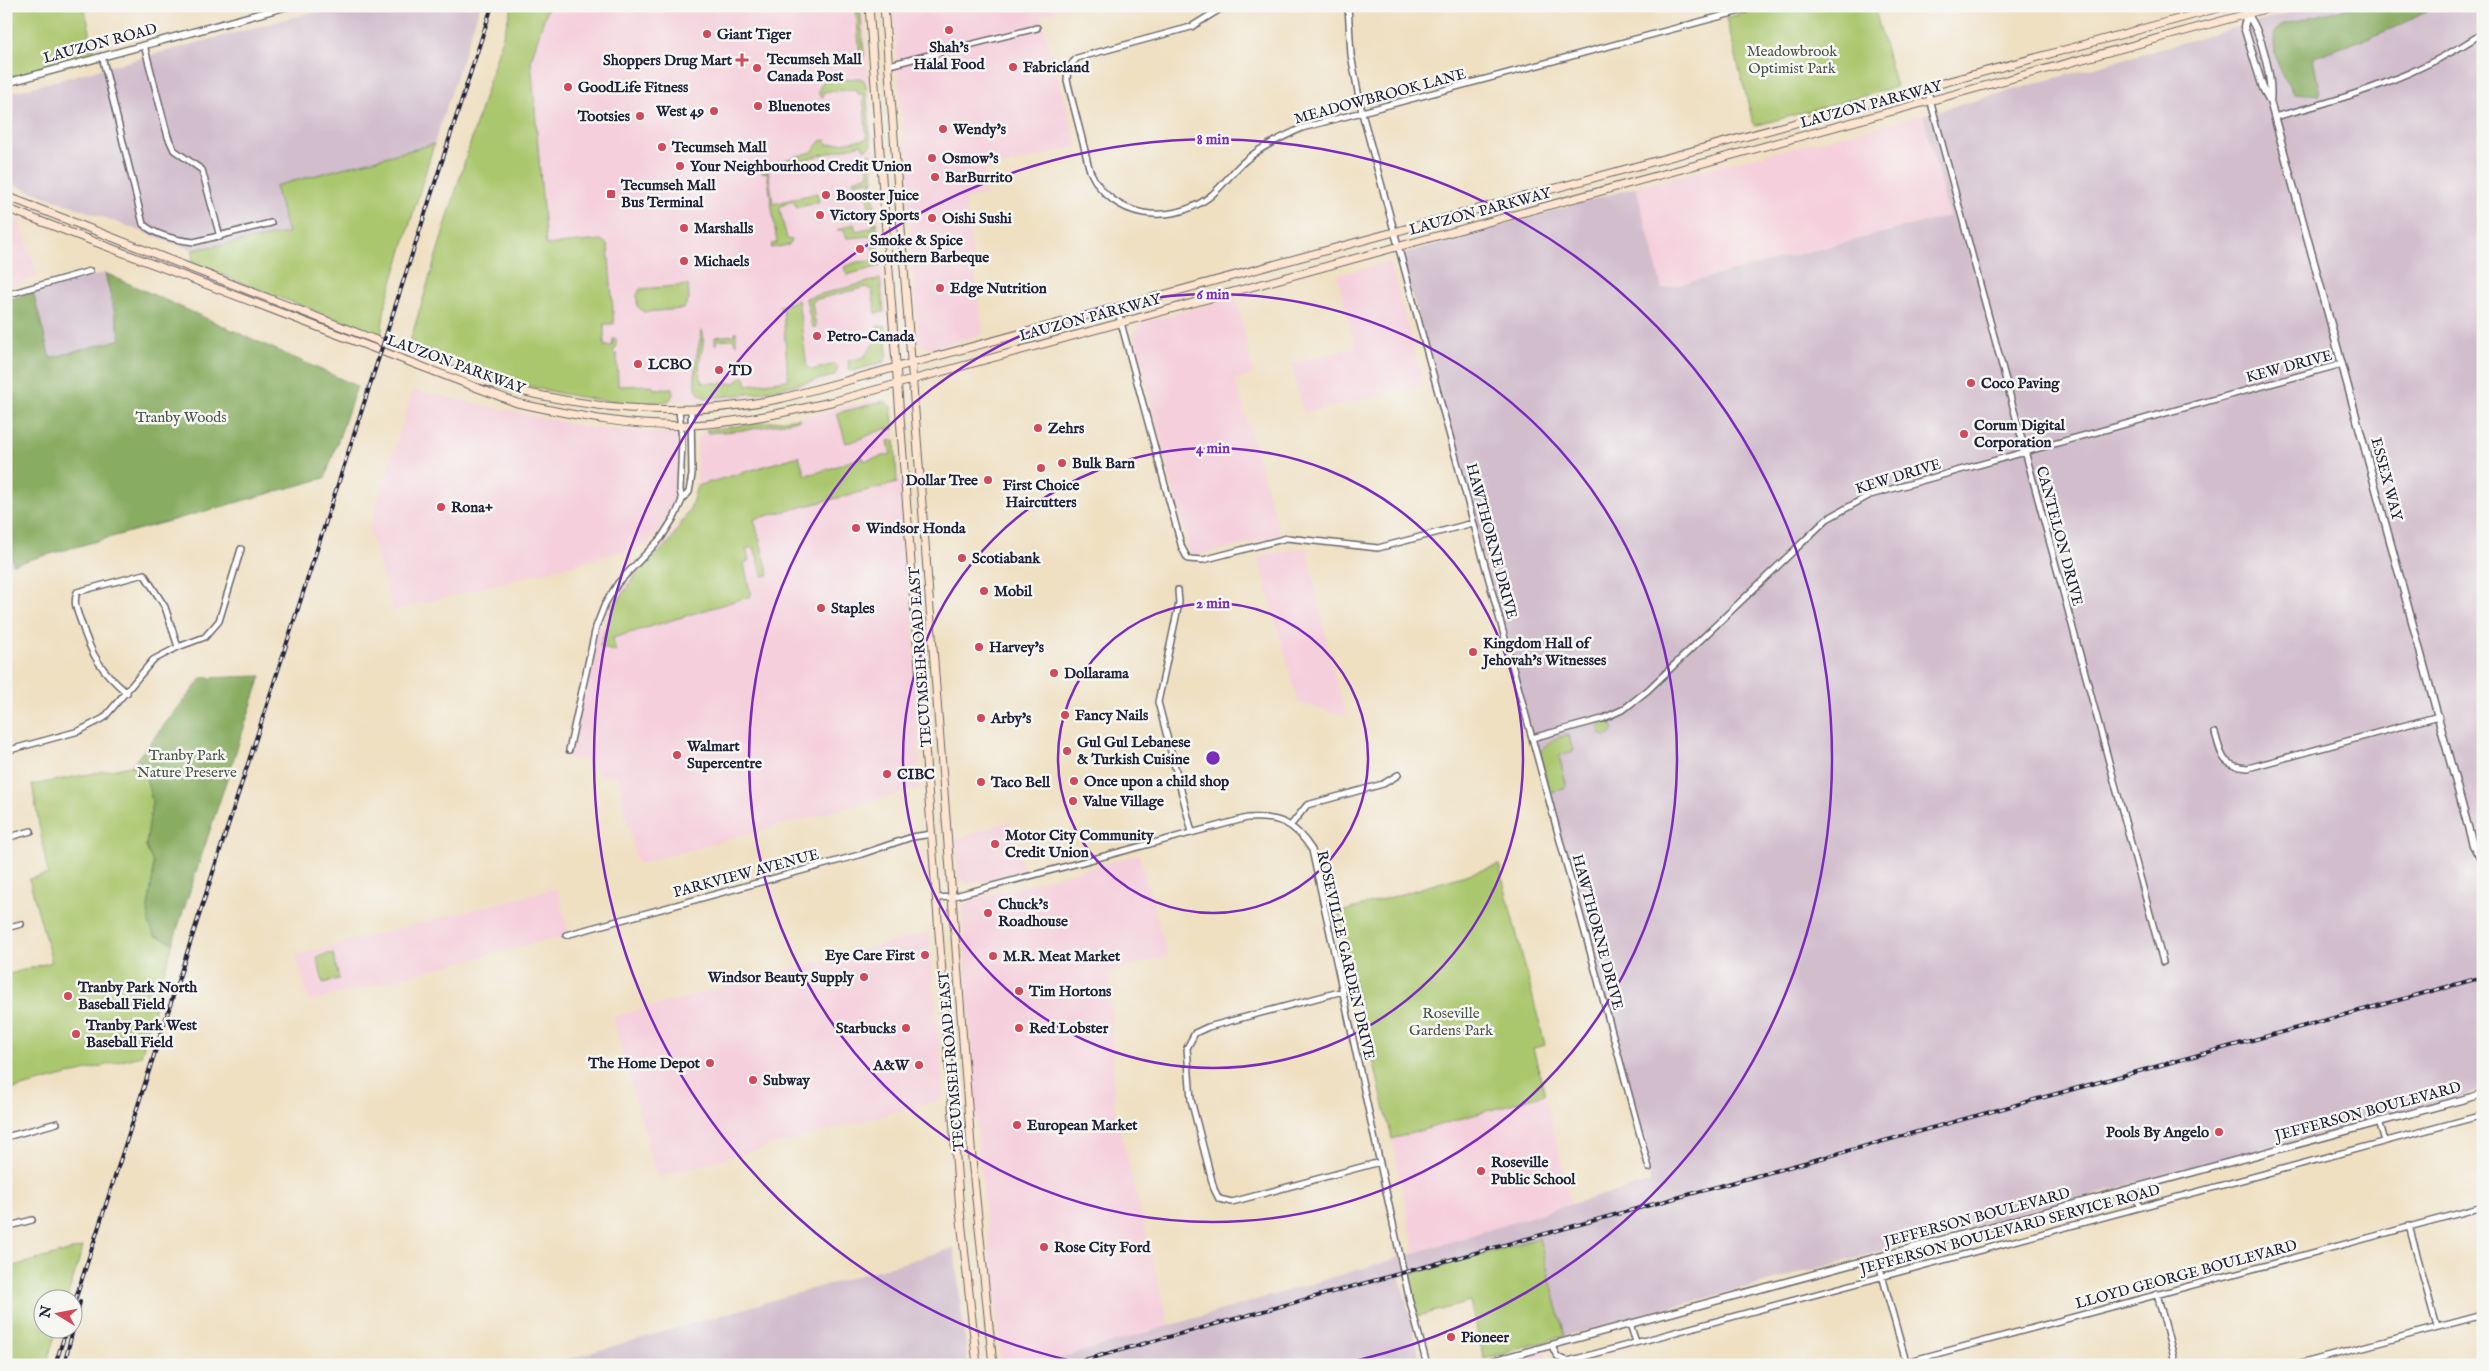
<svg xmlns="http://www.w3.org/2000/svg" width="2489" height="1371" viewBox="0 0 2489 1371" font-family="'IM FELL English',serif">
<rect width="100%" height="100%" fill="#f6f6f2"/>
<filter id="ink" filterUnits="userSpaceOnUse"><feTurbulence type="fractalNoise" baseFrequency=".02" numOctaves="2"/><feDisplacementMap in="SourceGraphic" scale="10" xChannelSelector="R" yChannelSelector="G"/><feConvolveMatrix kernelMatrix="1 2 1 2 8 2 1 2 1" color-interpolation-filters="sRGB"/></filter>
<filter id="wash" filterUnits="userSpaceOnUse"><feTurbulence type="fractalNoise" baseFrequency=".0096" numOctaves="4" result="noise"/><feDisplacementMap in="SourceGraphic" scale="20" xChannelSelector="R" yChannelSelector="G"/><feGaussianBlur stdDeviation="1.12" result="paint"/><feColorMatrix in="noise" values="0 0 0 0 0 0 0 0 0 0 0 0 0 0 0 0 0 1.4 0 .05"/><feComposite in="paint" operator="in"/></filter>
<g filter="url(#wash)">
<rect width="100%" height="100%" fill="#efe0c2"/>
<!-- built -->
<path fill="#f5cfdc" d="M 548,6 L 863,6 L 889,354 L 885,364 L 794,390 L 714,402 L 670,400 L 672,397 L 671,388 L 654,389 L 651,385 L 618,386 L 613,346 L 604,346 L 604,324 L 614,323 L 608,245 L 601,240 L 546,245 L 531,60 Z
M 893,6 L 1053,6 L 1055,11 L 1040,16 L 1078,146 L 984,171 L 985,194 L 965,200 L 983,334 L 930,349 L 920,344 L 918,336 Z
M 1923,115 L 1949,216 L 1661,289 L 1636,187 Z
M 6,216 L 19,220 L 38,277 L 6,287 Z
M 1390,262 L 1424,386 L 1304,413 L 1291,364 L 1355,347 L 1337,275 Z
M 1236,297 L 1254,374 L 1235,380 L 1281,535 L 1191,557 L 1133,333 L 1142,323 Z
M 413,390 L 585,427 L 680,435 L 680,489 L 676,508 L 645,546 L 393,611 L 369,530 Z
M 882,398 L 892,406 L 899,482 L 908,480 L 920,788 L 637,864 L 617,775 L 600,776 L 587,760 L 567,758 L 596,627 L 603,627 L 615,598 L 629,580 L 667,541 L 687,510 L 694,496 L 697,479 L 697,442 L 700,435 L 707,429 L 790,420 Z
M 1307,547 L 1331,663 L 1346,716 L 1298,703 L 1258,556 Z
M 1010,821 L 1023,870 L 969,885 L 959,877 L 956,839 Z
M 1139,854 L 1168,956 L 1110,972 L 1114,1104 L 1169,1326 L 1037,1365 L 1014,1365 L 1001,1359 L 977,1135 L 962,909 L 967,901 Z
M 557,888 L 569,934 L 309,1002 L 296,955 Z
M 929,932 L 944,1099 L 657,1177 L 613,1017 Z
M 1545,1094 L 1571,1204 L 1415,1253 L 1392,1139 Z
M 1545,1350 L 1549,1365 L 1492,1365 Z"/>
<!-- industrial -->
<path fill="#d1bdcc" d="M 336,6 L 480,6 L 434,144 L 276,186 L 288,233 L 193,250 L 6,182 L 6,94 Z
M 2314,6 L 2483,6 L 2483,1090 L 1565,1336 L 1538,1238 L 1400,1277 L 1422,1365 L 1037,1365 L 1415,1253 L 1571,1204 L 1650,1182 L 1649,1168 L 1401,254 L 1636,187 L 1662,289 L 1949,216 L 1923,115 Z
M 105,273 L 122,339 L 50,358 L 33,292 Z
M 6,539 L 14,564 L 6,567 Z
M 954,1248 L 968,1365 L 548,1365 Z"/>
<!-- green -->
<path fill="#abc76e" stroke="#667454" d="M 6,6 L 84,6 L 96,57 L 6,83 Z
M 512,6 L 548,6 L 531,60 L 546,245 L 601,240 L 608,245 L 614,324 L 604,324 L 604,346 L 612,346 L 613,339 L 616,339 L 616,348 L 613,352 L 615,355 L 617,354 L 618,386 L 652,385 L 654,389 L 672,388 L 673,394 L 670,400 C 655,405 636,403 620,402 C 546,396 478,372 409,345 Z
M 856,6 L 860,6 L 864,56 L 860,59 Z
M 1768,6 L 1874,6 L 1896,87 L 1754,126 L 1726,18 Z
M 859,78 L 863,79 L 866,85 L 871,146 L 864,150 L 862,144 L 768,169 L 773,204 L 817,193 L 819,202 L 796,208 L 795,203 L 789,202 L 779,207 L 787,239 L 792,240 L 789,245 L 771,248 L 772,244 L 777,243 L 767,172 L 762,173 L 761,170 L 764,166 L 812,152 L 821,141 L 826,140 L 827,145 L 867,139 L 863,94 L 858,94 L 857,89 L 823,92 L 823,97 L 819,95 L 820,86 L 824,81 Z
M 434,144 L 385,306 L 381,336 L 192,264 L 193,250 L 288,233 L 275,186 Z
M 871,153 L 873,183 L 870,183 L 868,180 L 854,183 L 853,180 L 869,175 L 865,157 Z
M 873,192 L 875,211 L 870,209 L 866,193 Z
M 876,220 L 880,266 L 847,275 L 844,267 L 857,262 L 874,261 L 872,236 L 847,238 L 844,230 L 837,230 L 854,224 L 856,231 L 873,227 L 873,221 Z
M 880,279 L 884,312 L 876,313 L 872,290 L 866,287 L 814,300 L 812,303 L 816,327 L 812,327 L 806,298 Z
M 688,285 L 689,300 L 683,309 L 644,312 L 637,306 L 637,295 L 640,289 Z
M 798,300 L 807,367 L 812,370 L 835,364 L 838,368 L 834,376 L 759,393 L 709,398 C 684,398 699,346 702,330 C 708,347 692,365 703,383 L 735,383 L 742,377 L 745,378 L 747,385 L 788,380 L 783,309 L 778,307 Z
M 878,326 L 885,326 L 887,354 L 884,362 L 853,371 L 850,370 L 848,361 L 864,357 L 877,339 L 876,329 Z
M 736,331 L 736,344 L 733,339 L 718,340 L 717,345 L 715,344 L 715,337 L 734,335 Z
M 885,401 L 891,407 L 894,429 L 889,430 L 888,428 C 873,432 861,440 846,443 L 837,413 Z
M 799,418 L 799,420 L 747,430 L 708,433 L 706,430 Z
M 895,440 L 897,483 L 754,519 L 769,575 L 763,576 L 754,547 L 746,549 L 749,561 L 744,563 L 751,596 L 613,638 L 616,652 L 600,647 L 613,607 L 635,576 L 671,540 L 691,507 L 697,486 L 799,456 L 805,475 C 825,472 843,463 863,457 L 864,461 L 891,454 L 888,441 Z
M1599 729a7 7 0 1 1 14 0a7 7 0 1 1-14 0Z
M 1568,735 L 1573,751 L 1559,756 L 1566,784 L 1564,789 L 1551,792 C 1542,763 1529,744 1568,735 Z
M 131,766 L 145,773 L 152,801 L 146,847 L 153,863 L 153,875 L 148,908 L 155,936 L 173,942 L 141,1056 L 6,1091 L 6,975 L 52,962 L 29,879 L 48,874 L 32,785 Z
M 1499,865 L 1545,1045 L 1533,1048 L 1545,1094 L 1392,1139 L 1338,913 Z
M 333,953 L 339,979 L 323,983 L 317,957 Z
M 1539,1238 L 1565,1336 L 1484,1359 L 1470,1302 L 1418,1316 L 1408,1275 Z
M 83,1247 L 67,1298 L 42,1298 L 42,1328 L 57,1329 L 46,1365 L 6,1365 L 6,1268 Z"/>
<!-- forest -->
<path fill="#88ac61" stroke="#55674e" d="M 2354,6 L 2435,6 C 2398,30 2355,42 2313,57 L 2320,95 L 2293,93 C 2281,72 2271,56 2275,31 L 2284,24 Z
M 105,273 L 357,386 L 325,478 L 14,564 L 6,539 L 6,300 L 33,292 L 50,358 L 121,339 Z
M 261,676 L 173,942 L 155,936 L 149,924 L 148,908 L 153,875 L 153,863 L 146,847 L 152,801 L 145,773 L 131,766 L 202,678 Z"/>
</g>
<g filter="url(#ink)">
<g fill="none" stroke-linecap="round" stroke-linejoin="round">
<!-- minor casing -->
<g stroke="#6a646a" stroke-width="8">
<path id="minor" d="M 1225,6 L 1191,27 L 1077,58 L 1068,68 L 1067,80 C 1072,101 1078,122 1083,143 C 1086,153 1087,164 1091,173 C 1112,218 1169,226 1208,198 C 1223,187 1232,171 1246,160 C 1262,146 1283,137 1302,128 L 1759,6
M 1348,6 L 1351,55 L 1362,113 L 1649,1168
M 2246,6 L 2247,14
M 144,45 L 168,137 L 174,150 L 202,170 L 220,237
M 102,56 L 143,224 C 156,236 176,240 194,242 L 271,223
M 889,65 L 1037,28
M 1927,88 L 2163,962
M 2274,117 C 2349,98 2418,76 2483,33
M 6,295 L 90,271
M 1117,308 L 1182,548 L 1188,559 L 1203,560 L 1287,538 L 1378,548 L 1473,523
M 679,410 L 682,440 L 680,490 L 682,500
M 1178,590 L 1179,603 L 1158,702 L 1192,832
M 127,693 C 101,671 91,655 81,622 C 77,611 73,603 77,592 L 144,574 L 165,607 L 178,647
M 2215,733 C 2222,756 2221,766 2248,768 L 2439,716
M 1532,738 L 1602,719 L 1624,709 L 1648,690 L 1827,519 L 1870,495 L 2342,364
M 569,750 L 596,627 L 605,604 L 618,583 L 661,538 L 675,516 L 682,500 L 689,492 L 692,475 L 691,410
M 6,751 L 79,731 L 104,718 L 153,660 L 178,647 L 205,637 L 219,621 L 241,549
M 1291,825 L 1307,805 L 1383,784 L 1398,775
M 6,838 L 31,831
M 937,898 L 951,897 L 1247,818 C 1279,816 1294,822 1312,850 L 1410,1302 L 1427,1365
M 6,928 L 21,924
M 566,935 L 859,855 L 912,837 L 932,834
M 1343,991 L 1208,1027 L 1195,1033 L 1187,1048 L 1191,1100 L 1214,1189 L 1219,1199 L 1232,1202 L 1380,1162
M 2379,1121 L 2385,1141
M 6,1137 L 57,1123
M 2135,1187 L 2139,1207
M 2409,1226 L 2437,1327
M 6,1227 L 32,1220
M 1877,1257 L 1906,1362
M 2157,1294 L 2176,1365
M 1630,1324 L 1636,1342
M 1552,1345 C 1555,1354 1557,1359 1568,1361 L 2483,1115
M 1895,1365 L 2483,1207
M 2296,1365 L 2483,1315"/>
</g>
<!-- tertiary casing -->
<g stroke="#6a646a" stroke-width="9">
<path id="tertiary" d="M 2247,14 L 2244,27 L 2263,88 L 2270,101 L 2473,845 L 2483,863
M 2247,14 C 2261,31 2273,79 2270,101
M 6,83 L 288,6
M 1478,1365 L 2483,1094"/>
</g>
<!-- secondary casing -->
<g stroke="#6a646a" stroke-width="9">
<path id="secondary" d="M 869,6 L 960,1211 L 977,1365
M 884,6 L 972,1159 L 993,1365
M 6,184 L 6,198
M 6,196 L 476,379 C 577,409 678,420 783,398 L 2226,6
M 6,208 L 517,403 C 574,415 634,428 693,425 C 742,422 788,412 835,401 L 2276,6"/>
</g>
<!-- minor -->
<use href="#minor" stroke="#fff" stroke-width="5"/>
<!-- tertiary -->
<use href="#tertiary" stroke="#fff" stroke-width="6"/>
<!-- secondary -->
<use href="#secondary" stroke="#fde5d0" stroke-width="7"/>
<!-- rail casing -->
<g stroke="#22223b" stroke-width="4">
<path id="rail" d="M 72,1310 L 492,6
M 55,1365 L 67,1328
M 64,1365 L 80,1302
M 1066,1365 L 2483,977"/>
</g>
<!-- rail -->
<use href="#rail" stroke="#f6f6f2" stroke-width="2" stroke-dasharray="5.5" stroke-linecap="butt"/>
</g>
</g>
<!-- distance rings -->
<g fill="none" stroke="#7b2cbf" stroke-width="2.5">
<circle cx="1213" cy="758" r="155"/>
<circle cx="1213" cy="758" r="310"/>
<circle cx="1213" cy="758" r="464"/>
<path d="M1090 1365A619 619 0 1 1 1336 1365"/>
</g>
<!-- markers -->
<g fill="#d1495b" stroke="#f6f6f2" stroke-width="2">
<circle cx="949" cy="30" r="5"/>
<circle cx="707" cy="34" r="5"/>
<path d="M739.5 52.5h5v5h5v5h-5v5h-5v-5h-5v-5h5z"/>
<circle cx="1013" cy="67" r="5"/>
<circle cx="757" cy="68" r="5"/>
<circle cx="568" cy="87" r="5"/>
<circle cx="758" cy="106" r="5"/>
<circle cx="714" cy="111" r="5"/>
<circle cx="640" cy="116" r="5"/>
<circle cx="943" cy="129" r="5"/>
<circle cx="662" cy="147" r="5"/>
<circle cx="932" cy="158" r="5"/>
<circle cx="680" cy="166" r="5"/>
<circle cx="935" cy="177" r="5"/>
<rect x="606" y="189" width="10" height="10" rx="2.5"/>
<circle cx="826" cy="195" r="5"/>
<circle cx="820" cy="215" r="5"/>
<circle cx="932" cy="218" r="5"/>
<circle cx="684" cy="228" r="5"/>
<circle cx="860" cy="249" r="5"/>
<circle cx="684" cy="261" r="5"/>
<circle cx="940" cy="288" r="5"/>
<circle cx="817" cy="336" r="5"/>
<circle cx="638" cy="364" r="5"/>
<circle cx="719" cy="370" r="5"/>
<circle cx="1971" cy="383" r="5"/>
<circle cx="1038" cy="428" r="5"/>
<circle cx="1964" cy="434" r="5"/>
<circle cx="1062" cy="463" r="5"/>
<circle cx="1041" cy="468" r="5"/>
<circle cx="988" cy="480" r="5"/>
<circle cx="441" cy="507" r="5"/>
<circle cx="856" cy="528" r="5"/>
<circle cx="962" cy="558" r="5"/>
<circle cx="984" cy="591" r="5"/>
<circle cx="821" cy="608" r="5"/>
<circle cx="979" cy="647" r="5"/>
<circle cx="1473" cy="652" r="5"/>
<circle cx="1054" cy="673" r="5"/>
<circle cx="1065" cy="715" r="5"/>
<circle cx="981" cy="718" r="5"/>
<circle cx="1067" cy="751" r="5"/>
<circle cx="677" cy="755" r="5"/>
<circle cx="887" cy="774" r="5"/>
<circle cx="1074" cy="781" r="5"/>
<circle cx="981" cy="782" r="5"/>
<circle cx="1073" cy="801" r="5"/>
<circle cx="995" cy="844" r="5"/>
<circle cx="988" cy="913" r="5"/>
<circle cx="925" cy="955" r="5"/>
<circle cx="993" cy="956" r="5"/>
<circle cx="864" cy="977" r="5"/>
<circle cx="1019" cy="991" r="5"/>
<circle cx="68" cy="996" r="5"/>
<circle cx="906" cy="1028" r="5"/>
<circle cx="1019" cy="1028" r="5"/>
<circle cx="76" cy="1034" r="5"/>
<circle cx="710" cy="1063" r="5"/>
<circle cx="919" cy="1065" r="5"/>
<circle cx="753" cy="1080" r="5"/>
<circle cx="1017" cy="1125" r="5"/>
<circle cx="2219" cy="1132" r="5"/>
<circle cx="1481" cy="1171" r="5"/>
<circle cx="1044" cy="1247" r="5"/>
<circle cx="1451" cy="1337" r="5"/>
</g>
<g text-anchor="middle" stroke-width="5" stroke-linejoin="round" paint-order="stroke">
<!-- poi labels -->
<g font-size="15" font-weight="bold" fill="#22223b" stroke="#f6f6f2" text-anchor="start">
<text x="717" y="39">Giant Tiger</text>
<text x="949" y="52" text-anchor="middle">Shah's<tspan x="949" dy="17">Halal Food</tspan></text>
<text x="767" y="64">Tecumseh Mall<tspan x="767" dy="17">Canada Post</tspan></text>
<text x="732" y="65" text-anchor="end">Shoppers Drug Mart</text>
<text x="1023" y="72">Fabricland</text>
<text x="578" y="92">GoodLife Fitness</text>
<text x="768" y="111">Bluenotes</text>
<text x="704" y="116" text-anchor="end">West 49</text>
<text x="630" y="121" text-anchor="end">Tootsies</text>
<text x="953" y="134">Wendy's</text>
<text x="672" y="152">Tecumseh Mall</text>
<text x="942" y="163">Osmow's</text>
<text x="690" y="171">Your Neighbourhood Credit Union</text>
<text x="945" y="182">BarBurrito</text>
<text x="621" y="190">Tecumseh Mall<tspan x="621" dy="17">Bus Terminal</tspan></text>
<text x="836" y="200">Booster Juice</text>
<text x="830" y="220">Victory Sports</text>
<text x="942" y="223">Oishi Sushi</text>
<text x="694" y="233">Marshalls</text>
<text x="870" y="245">Smoke &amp; Spice<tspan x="870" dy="17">Southern Barbeque</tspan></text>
<text x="694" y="266">Michaels</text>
<text x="950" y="293">Edge Nutrition</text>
<text x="827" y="341">Petro-Canada</text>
<text x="648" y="369">LCBO</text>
<text x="729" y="375">TD</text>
<text x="1981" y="388">Coco Paving</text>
<text x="1974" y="430">Corum Digital<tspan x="1974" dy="17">Corporation</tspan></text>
<text x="1048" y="433">Zehrs</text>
<text x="1072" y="468">Bulk Barn</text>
<text x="978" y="485" text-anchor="end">Dollar Tree</text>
<text x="1041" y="490" text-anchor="middle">First Choice<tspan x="1041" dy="17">Haircutters</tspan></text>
<text x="451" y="512">Rona+</text>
<text x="866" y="533">Windsor Honda</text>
<text x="972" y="563">Scotiabank</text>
<text x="994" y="596">Mobil</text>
<text x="831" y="613">Staples</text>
<text x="1483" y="648">Kingdom Hall of<tspan x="1483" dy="17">Jehovah's Witnesses</tspan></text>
<text x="989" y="652">Harvey's</text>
<text x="1064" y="678">Dollarama</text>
<text x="1075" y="720">Fancy Nails</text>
<text x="991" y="723">Arby's</text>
<text x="1077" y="747">Gul Gul Lebanese<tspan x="1077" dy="17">&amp; Turkish Cuisine</tspan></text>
<text x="687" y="751">Walmart<tspan x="687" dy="17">Supercentre</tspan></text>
<text x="897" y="779">CIBC</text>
<text x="1084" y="786">Once upon a child shop</text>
<text x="991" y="787">Taco Bell</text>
<text x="1083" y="806">Value Village</text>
<text x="1005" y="840">Motor City Community<tspan x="1005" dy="17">Credit Union</tspan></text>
<text x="998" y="909">Chuck's<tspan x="998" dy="17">Roadhouse</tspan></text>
<text x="915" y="960" text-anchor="end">Eye Care First</text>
<text x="1003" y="961">M.R. Meat Market</text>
<text x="854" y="982" text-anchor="end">Windsor Beauty Supply</text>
<text x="78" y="992">Tranby Park North<tspan x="78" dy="17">Baseball Field</tspan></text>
<text x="1029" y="996">Tim Hortons</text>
<text x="86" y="1030">Tranby Park West<tspan x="86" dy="17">Baseball Field</tspan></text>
<text x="896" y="1033" text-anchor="end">Starbucks</text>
<text x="1029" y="1033">Red Lobster</text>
<text x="700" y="1068" text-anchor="end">The Home Depot</text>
<text x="909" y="1070" text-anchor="end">A&amp;W</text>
<text x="763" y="1085">Subway</text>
<text x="1027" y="1130">European Market</text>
<text x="2209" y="1137" text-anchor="end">Pools By Angelo</text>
<text x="1491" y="1167">Roseville<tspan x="1491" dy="17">Public School</tspan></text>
<text x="1054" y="1252">Rose City Ford</text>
<text x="1461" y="1342">Pioneer</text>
</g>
<!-- street labels -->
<g font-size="15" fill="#22223b" stroke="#f6f6f2">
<text transform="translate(100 43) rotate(-15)" y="5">LAUZON ROAD</text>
<text transform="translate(1380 96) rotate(-15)" y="5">MEADOWBROOK LANE</text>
<text transform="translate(1871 104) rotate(-15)" y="5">LAUZON PARKWAY</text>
<text transform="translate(1480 211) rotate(-15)" y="5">LAUZON PARKWAY</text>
<text transform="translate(1090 317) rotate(-15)" y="5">LAUZON PARKWAY</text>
<text transform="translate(456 364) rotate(20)" y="5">LAUZON PARKWAY</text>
<text transform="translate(2289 366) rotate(-15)" y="5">KEW DRIVE</text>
<text transform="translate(1898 476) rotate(-17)" y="5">KEW DRIVE</text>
<text transform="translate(2387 479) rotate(75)" y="5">ESSEX WAY</text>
<text transform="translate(2060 536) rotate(75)" y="5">CANTELON DRIVE</text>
<text transform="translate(1492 541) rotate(75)" y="5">HAWTHORNE DRIVE</text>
<text transform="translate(920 657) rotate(-94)" y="5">TECUMSEH ROAD EAST</text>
<text transform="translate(746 873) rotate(-15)" y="5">PARKVIEW AVENUE</text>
<text transform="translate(1598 932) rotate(75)" y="5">HAWTHORNE DRIVE</text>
<text transform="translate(1346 955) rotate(77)" y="5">ROSEVILLE GARDEN DRIVE</text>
<text transform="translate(951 1061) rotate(-95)" y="5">TECUMSEH ROAD EAST</text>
<text transform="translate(2368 1111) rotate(-15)" y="5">JEFFERSON BOULEVARD</text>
<text transform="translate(1977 1217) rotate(-15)" y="5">JEFFERSON BOULEVARD</text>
<text transform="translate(2010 1229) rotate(-15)" y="5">JEFFERSON BOULEVARD SERVICE ROAD</text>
<text transform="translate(2186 1274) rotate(-15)" y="5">LLOYD GEORGE BOULEVARD</text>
</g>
<!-- park labels -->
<g font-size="15" fill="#4b544a" stroke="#f6f6f2">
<text x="1792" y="56">Meadowbrook<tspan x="1792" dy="17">Optimist Park</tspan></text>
<text x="181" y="422">Tranby Woods</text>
<text x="187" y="760">Tranby Park<tspan x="187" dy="17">Nature Preserve</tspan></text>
<text x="1451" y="1018">Roseville<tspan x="1451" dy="17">Gardens Park</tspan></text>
</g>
</g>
<circle cx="1213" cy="758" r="8" fill="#7b2cbf" stroke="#f6f6f2" stroke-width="2.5"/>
<g font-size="15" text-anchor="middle" font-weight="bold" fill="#7b2cbf" stroke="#f6f6f2" stroke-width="5" stroke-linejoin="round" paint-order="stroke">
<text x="1213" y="144">8 min</text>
<text x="1213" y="299">6 min</text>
<text x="1213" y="453">4 min</text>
<text x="1213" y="608">2 min</text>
</g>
<!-- margin -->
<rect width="2489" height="1371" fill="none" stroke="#f6f6f2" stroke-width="25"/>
<!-- north arrow -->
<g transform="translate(58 1314) rotate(280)"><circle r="24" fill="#f6f6f2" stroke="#a1a1a9"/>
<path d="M0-4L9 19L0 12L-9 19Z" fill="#d1495b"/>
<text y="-8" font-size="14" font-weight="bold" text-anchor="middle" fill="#22223b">N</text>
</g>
</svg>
